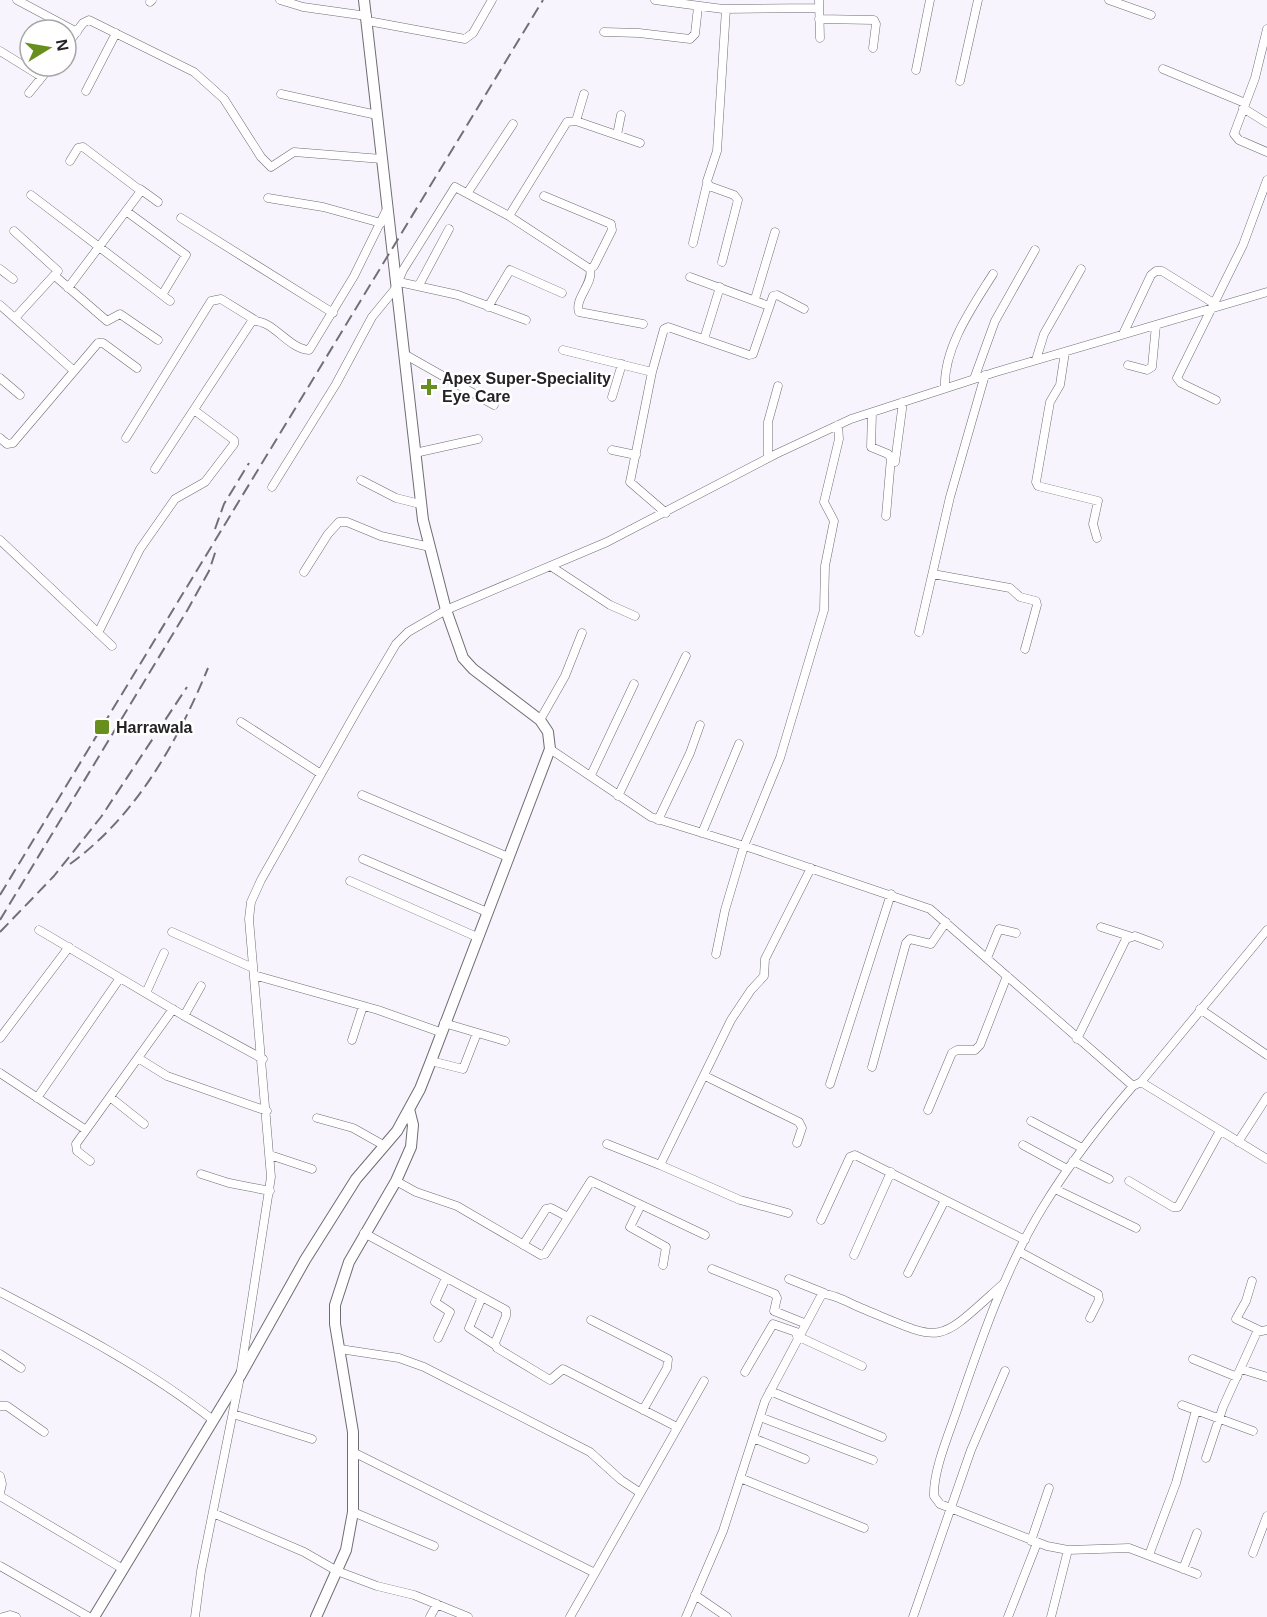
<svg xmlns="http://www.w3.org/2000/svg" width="1267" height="1617" viewBox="0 0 1267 1617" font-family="Arial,sans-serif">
<rect width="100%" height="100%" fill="#f8f4fd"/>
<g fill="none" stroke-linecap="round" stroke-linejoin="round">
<!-- street casing -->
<g stroke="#706c73" stroke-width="9">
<path id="street" d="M 17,0 L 77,32
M 280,0 L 303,7 L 367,16
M 655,0 L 723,9 L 819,8
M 819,0 L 820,38
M 1109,0 L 1151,15
M 150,2 L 152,0
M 819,19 L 874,20 L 876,24 L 873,48
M 368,21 L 465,39 L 473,33 L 492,0
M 1267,29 L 1255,78 L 1234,134 L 1239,140 L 1267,152
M 604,32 L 639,33 L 690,39 L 695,34 L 698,7
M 66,46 L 83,23 L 89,20 L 194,72 L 224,99 L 261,157 L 271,167 L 294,152 L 382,159
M 0,51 L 42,77
M 1163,69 L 1245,103
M 916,70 L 930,0
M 960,81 L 978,0
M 86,91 L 116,33
M 29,93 L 51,66
M 281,94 L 377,115
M 1243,108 L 1267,123
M 576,121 L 584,94
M 617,135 L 621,115
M 140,189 L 158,202
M 468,192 L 513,124
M 31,195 L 170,301
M 544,196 L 611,224 L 612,230 L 594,266 L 590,269
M 268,198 L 323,207 L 381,223
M 126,211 L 186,255 L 162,295
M 509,216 L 567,122 L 576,121 L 640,143
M 181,218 L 333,313
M 14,231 L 58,271 L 15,318
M 693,243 L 707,184
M 722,262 L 738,200 L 734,195 L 709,186 L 707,181 L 717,151 L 726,9
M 0,269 L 13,279
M 55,276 L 107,321 L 120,314 L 158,340
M 690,277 L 769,306
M 399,282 L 458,295 L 526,320
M 419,285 L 449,229
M 68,288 L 141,191 L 83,147 L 78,148 L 70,161
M 755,299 L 775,232
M 0,305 L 73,370
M 488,307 L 510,270 L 562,293
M 1123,334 L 1151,275 L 1156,271 L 1162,271 L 1215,304
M 704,339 L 720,287
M 563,350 L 652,372
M 1065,352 L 1060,385 L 1050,402 L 1036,482 L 1038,486 L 1098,501 L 1093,524 L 1097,538
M 404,354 L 494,405
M 1036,360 L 1044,334 L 1081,269
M 1128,365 L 1147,370 L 1152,367 L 1156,325
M 0,378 L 20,395
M 974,379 L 995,321 L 1035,250
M 945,388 C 943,348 973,306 993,274
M 612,397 L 622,364
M 1216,400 L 1181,383 L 1177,378 L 1243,245 L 1267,180
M 872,413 L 871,447 L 888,454 L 891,458 L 886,516
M 0,438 L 7,444 L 13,443 L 98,343 L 103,343 L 137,368
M 126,438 L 211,301 L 221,299 L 255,320
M 612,450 L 636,455
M 415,453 L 478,439
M 768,458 L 768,422 L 778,386
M 895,462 L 903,402
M 155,469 L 252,321 C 273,319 288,349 309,350 L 311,347 L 354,276 L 386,211
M 361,480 L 396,498 L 420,504
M 272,487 L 336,384 L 372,317 L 395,289 L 403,270 L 455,187 L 509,216 L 590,269 C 594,283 574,299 579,312 L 643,324
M 666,513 L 630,482 L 652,372 L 664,329 L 668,327 L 749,355 L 753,354 L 773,296 L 777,295 L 804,309
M 0,540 L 112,646
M 552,567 L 610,605 L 635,616
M 304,572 L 328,534 L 339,522 L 347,522 L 381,536 L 430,547
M 933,574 L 1010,588 L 1020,597 L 1036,601 L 1037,605 L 1025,649
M 919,632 L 950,497 L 985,375
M 98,633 L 140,549 L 175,499 L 205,482 L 234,444 L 234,440 L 194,410
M 540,720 L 565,676 L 582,633
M 241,722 L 321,774
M 550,749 L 651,817 L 757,850 L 930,909 L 1133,1086 L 1141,1082 L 1267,930
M 591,775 L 634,684
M 362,795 L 508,857
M 618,796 L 686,656
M 658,820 L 690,753 L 700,725
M 702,833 L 739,744
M 363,859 L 487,912
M 350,881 L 477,937
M 1101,927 L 1129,936
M 39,930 L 186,1017 L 263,1059
M 172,932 L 253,968
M 716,954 L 725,910 L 744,846 L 780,758 L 824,610 L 825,566 L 834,521 L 824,502 L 839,439 L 838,425
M 987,958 L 999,929 L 1016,933
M 254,975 L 378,1010 L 440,1032
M 146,993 L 164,953
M 1200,1009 L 1267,1055
M 184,1016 L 201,986
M 444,1023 L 505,1041
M 0,1038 L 69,947
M 1077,1039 L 1126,939 L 1135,936 L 1159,945
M 352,1040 L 363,1006
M 138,1058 L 167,1076 L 267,1111
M 431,1061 L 463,1069 L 477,1033
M 872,1067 L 906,943 L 910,939 L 931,944 L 946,922
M 0,1073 L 86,1130
M 705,1076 L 799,1122 L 802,1128 L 797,1143
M 1141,1082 L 1267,1159
M 830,1084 L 891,894
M 1133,1086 C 1100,1124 1070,1163 1043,1207 C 1006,1267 982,1337 959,1404 C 951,1429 933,1469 934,1496 L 940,1504 L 1047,1546 L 1068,1550 L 1129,1548 L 1197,1574
M 110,1097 L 144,1124
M 37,1098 L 120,978
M 928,1110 L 952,1053 L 957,1050 L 975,1050 L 980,1045 L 1007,976
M 317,1118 L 353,1128 L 385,1146
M 1031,1121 L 1082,1148
M 1238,1142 L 1267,1097
M 607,1144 L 660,1165
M 1023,1145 L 1067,1169
M 270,1155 L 312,1169
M 90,1161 L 77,1151 L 76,1144 L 173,1009
M 1073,1161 L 1109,1179
M 201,1174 L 229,1183 L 270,1191
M 396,1181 L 416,1192 L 457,1206 L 541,1255 L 545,1254 L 591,1181 L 705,1235
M 1129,1181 L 1173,1207 L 1178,1207 L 1220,1131
M 1055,1189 L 1136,1228
M 641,1205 L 630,1227 L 666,1247 L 663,1265
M 788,1213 L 740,1200 L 660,1165 L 731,1020 L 751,990 L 764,976 L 765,959 L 811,868
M 821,1220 L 850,1157 L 855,1155 L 1025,1240
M 364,1233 L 506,1310 L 506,1316 L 495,1343 L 497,1348 L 550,1380 L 563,1369 L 677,1427
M 523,1245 L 546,1209 L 551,1208 L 568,1217
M 1020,1252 L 1098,1294 L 1099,1300 L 1090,1318
M 854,1255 L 891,1172
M 712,1269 L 775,1294 L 777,1298 L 774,1311 L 804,1323
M 908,1273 L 945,1200
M 789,1279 L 824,1293
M 1252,1281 L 1246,1301 L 1236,1319 L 1259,1330
M 0,1292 C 73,1330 148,1369 213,1420
M 482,1297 L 469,1328 L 495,1345
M 591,1320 L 668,1359 L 667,1368 L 643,1410
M 797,1336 L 862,1366
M 438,1338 L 450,1312 L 435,1302 L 446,1278
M 340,1349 L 399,1358 L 424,1367 L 590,1452 L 621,1480 L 639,1492
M 0,1354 L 21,1368
M 1193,1359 L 1237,1377
M 1241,1369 L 1267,1377
M 241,1370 L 271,1177 L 249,919 L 251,902 L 261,880 L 360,705 L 396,644 L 408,632 L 446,610 L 607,542 L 776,454 L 851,419 L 996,372 L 1267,292
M 745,1372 L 773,1324 L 799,1333
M 770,1391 L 882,1437
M 1182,1405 L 1253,1431
M 0,1406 L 7,1406 L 44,1432
M 233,1414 L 312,1439
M 760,1417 L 873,1460
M 753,1438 L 805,1459
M 355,1453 L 595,1573
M 1206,1458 L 1223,1407 L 1257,1332 L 1267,1330
M 0,1476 L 2,1484 L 0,1493
M 740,1478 L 864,1528
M 0,1496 L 123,1569
M 353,1512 L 434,1546
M 213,1513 L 304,1552 L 337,1571 L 377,1586 L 414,1595 L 468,1617
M 1031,1541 L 1049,1488
M 1253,1553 L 1267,1516
M 1149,1555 L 1176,1483 L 1196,1410
M 0,1566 L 89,1617
M 1183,1569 L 1197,1533
M 695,1595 L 727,1617
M 3,1617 L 10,1615 L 16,1617
M 195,1617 L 201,1571 L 239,1382
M 430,1617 L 437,1604
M 570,1617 L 704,1381
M 686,1617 L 723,1531 L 765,1401 L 822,1294 C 834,1294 849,1303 861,1308 C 946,1343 934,1346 1003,1284
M 913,1617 L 971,1450 L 1005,1371
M 1008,1617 L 1037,1543
M 1051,1617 L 1068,1550"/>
</g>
<!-- secondary casing -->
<g stroke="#706c73" stroke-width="12">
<path id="secondary" d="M 94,1617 L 240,1376 L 305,1260 L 356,1179 L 397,1131 L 420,1089 L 431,1061 L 550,749 L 548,732 L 540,720 L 473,669 L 463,658 L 446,610 L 423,520 L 364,0
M 316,1617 L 346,1550 L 353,1512 L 353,1432 L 335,1324 L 335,1305 L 349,1262 L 396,1181 L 411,1147 L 413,1125 L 409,1109"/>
</g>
<!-- street -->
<use href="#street" stroke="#fff" stroke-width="8"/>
<!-- secondary -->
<use href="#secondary" stroke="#fff" stroke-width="10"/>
<!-- rail -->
<path stroke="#737075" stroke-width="2" stroke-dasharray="12 6" stroke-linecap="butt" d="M 215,529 L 224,504 L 249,463
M 70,864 C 136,816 177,743 208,668
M 0,895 L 543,0
M 0,920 L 188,609 L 209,571 L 217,547
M 0,932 L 54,876 L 101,817 L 187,687"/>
</g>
<!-- markers -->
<g fill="#678f1d" stroke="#fff" stroke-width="2">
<path d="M426 378h6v6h6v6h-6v6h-6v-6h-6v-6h6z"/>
<rect x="94" y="719" width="16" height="16" rx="3"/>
</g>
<g text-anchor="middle" stroke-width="5" stroke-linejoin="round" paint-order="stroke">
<!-- poi labels -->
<g font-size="16" font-weight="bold" fill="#252326" stroke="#fff" text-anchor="start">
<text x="442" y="384">Apex Super-Speciality<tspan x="442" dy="18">Eye Care</tspan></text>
<text x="116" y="733">Harrawala</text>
</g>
</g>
<!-- north arrow -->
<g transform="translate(48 48) rotate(79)"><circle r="28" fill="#ffffff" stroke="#a8a7a8" stroke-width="1.5"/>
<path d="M0-4.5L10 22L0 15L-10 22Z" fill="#678f1d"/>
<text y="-9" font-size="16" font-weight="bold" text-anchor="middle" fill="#252326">N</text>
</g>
</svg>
